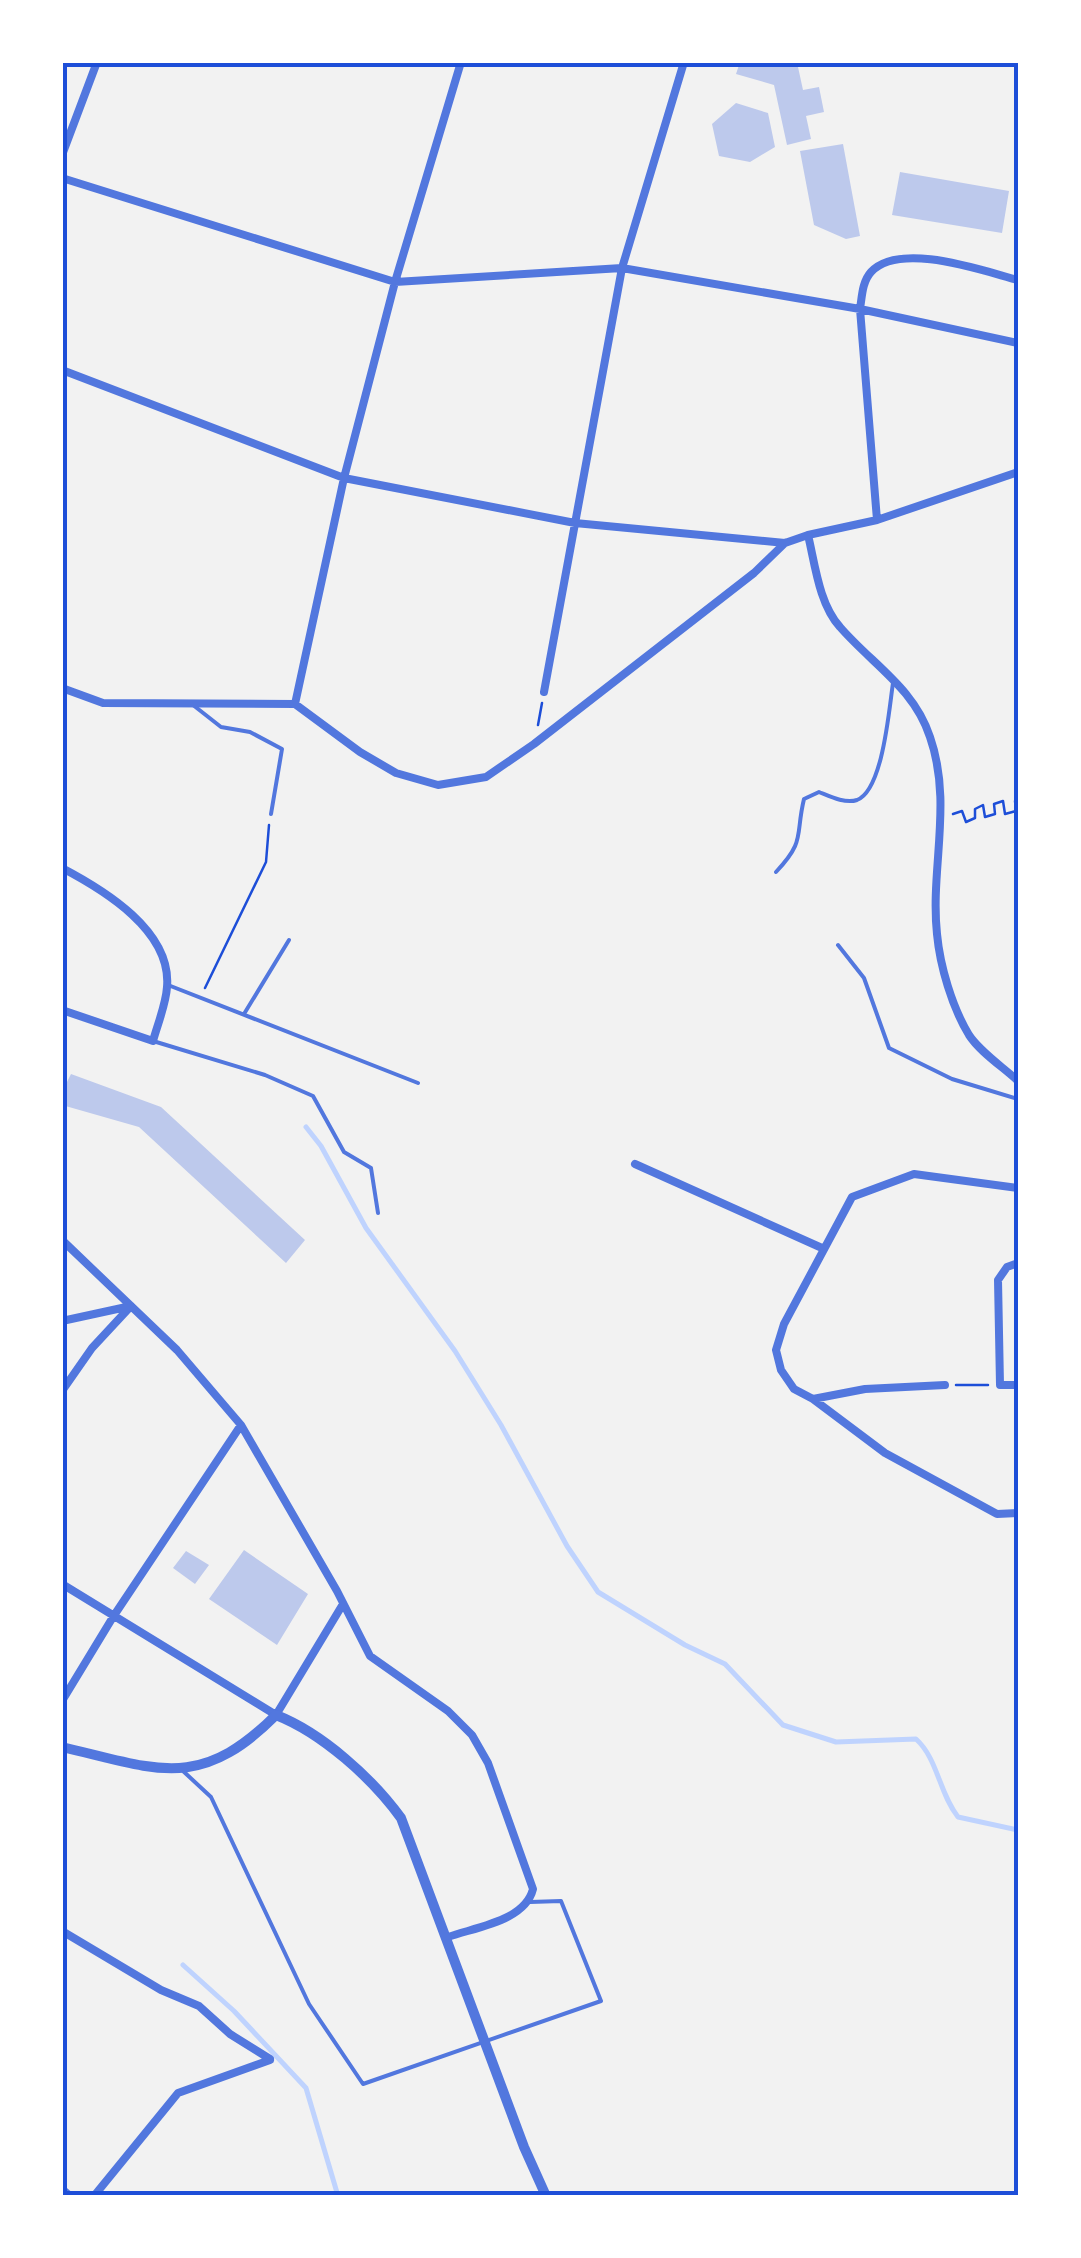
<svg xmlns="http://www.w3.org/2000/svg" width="1081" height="2258" viewBox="0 0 1081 2258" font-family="'Zilla Slab',serif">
<rect width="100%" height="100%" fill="#f2f2f2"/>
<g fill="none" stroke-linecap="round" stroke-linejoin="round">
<!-- stream -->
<path stroke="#bfd3fe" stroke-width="5" d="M 306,1127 L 321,1146 L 366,1228 L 455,1351 L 501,1425 L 567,1546 L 598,1592 L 685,1645 L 725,1664 L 783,1725 L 836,1742 L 916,1739 C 938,1759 939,1793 958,1817 L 1018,1830
M 183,1965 L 234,2011 L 306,2088 L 338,2196"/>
</g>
<!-- building -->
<path fill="#bdc9ec" d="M 740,62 L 785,62 L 798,67 L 803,90 L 819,87 L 824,112 L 806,116 L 811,139 L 787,145 L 774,85 L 736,74 Z
M 736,103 L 768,113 L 775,147 L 750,162 L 719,156 L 712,124 Z
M 843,144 L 860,236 L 846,239 L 814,225 L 800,151 Z
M 900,172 L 1009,191 L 1002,233 L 892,215 Z
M 71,1074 L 161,1107 L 305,1240 L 286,1263 L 139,1127 L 62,1105 L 62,1092 Z
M 244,1550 L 308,1594 L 277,1645 L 209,1599 Z
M 186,1551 L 209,1565 L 195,1584 L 173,1568 Z"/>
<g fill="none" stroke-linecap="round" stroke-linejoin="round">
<!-- path -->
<path stroke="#1d4ed8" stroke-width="2.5" d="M 538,725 L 542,703
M 953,814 L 962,811 L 966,822 L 975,818 L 975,809 L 983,805 L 985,817 L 995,814 L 994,804 L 1003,801 L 1005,814 L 1016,811 L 1015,801 L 1018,799
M 205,988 L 266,862 L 269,825
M 956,1385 L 988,1385"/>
<!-- service -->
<path stroke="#5277de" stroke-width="4" d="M 193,705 L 221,727 L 250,732 L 282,749 L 271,814
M 776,872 C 806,840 795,836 804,799 L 819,792 C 829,796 845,804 857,800 C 883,790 889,709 893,683
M 838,945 L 864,978 L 889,1048 L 952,1079 L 1018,1099
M 168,985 L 418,1083
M 244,1014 L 289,940
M 153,1041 L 265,1075 L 313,1096 L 344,1152 L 371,1168 L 378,1213
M 183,1771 L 211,1797 L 309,2004 L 363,2084 L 601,2001 L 561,1901 L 530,1902"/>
<!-- minor -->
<path stroke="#5277de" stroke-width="8" d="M 62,155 L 97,62
M 62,178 L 395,282 L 622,268 L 860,309 L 1018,343
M 62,370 L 344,478 L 575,523 L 785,543 L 808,535 L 877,520 L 1018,472
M 877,520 L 860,309 C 862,297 862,282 871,272 C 900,241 983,271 1018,280
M 808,535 C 815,564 819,604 840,627 C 873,665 914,688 930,737 C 953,803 930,869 937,934 C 940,966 952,1007 969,1035 C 980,1052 1003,1067 1018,1081
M 62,688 L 103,703 L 295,704 L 360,752 L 396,773 L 438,785 L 486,777 L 534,744 L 754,573 L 785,543
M 544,692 L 622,268 L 684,62
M 295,704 L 344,478 L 395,282 L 461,62
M 62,868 C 104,890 172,931 167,987 C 166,1004 158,1023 153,1041 L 62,1010
M 635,1164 L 822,1248
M 62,1240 L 177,1350 L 241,1425 L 337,1591 L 370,1656 L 448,1711 L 472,1735 L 488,1763 L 533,1889 C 525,1921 476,1927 448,1937
M 1018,1263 L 1007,1267 L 998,1280 L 1000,1385 L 1018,1385
M 62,1321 L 131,1306
M 945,1385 L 865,1389 L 813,1399 L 794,1389 L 781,1370 L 776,1350 L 784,1324 L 852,1197 L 914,1174 L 1018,1188
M 62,1391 L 92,1348 L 131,1306
M 813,1399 L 885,1453 L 997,1514 L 1018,1513
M 62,1584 L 276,1715 L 343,1604
M 62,1701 L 113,1617 L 241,1425
M 62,1931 L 161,1990 L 199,2006 L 230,2034 L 270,2059
M 62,2189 L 70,2196
M 94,2196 L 178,2093 L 270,2060"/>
<!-- tertiary -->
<path stroke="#5277de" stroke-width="10" d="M 62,1747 C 157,1769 199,1792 276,1715 C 322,1733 372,1778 401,1818 L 524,2147 L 546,2196"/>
</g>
<!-- border -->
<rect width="1081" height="2258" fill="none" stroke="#ffffff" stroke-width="130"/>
<rect x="65" y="65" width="951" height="2128" fill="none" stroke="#1d4ed8" stroke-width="4"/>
</svg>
